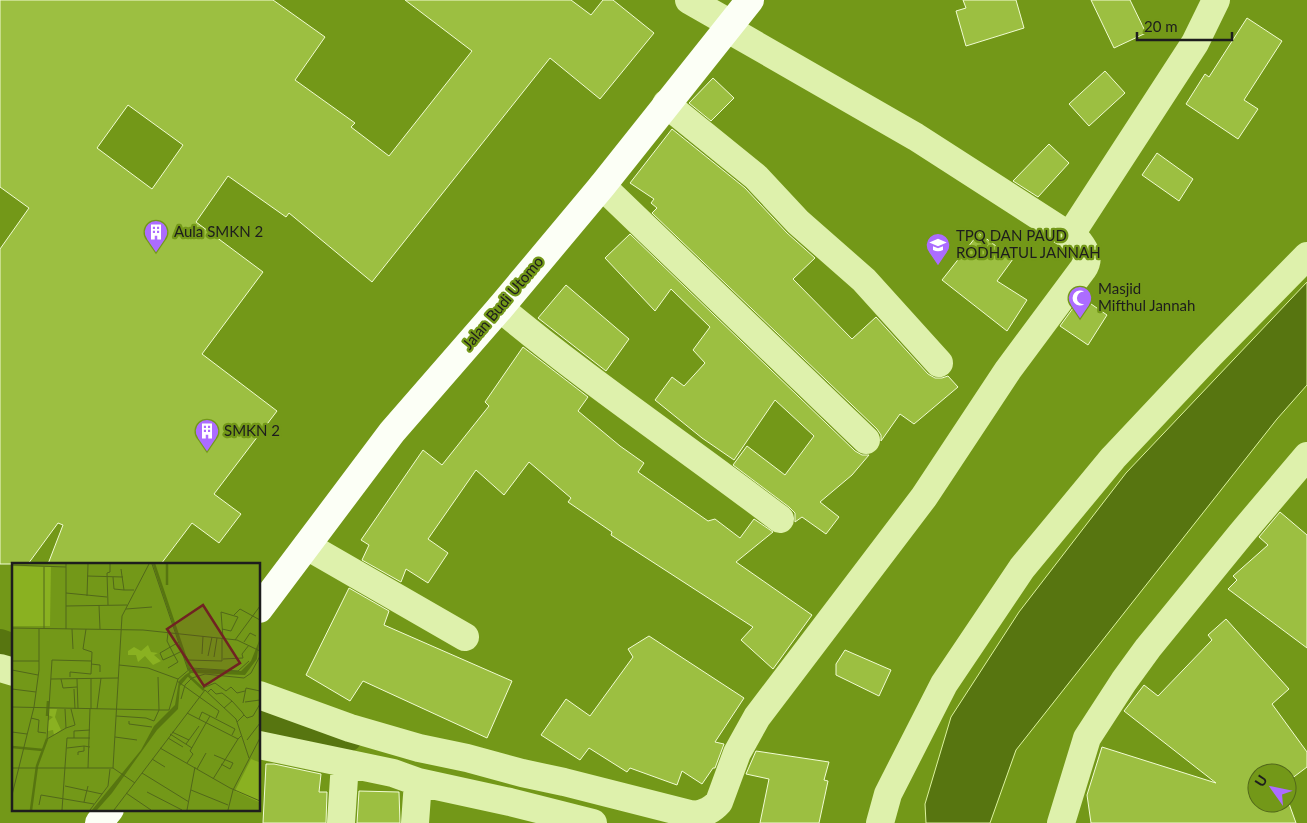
<svg xmlns="http://www.w3.org/2000/svg" width="1307" height="823" viewBox="0 0 1307 823" font-family="Lato,sans-serif">
<rect width="100%" height="100%" fill="#739818"/>
<!-- water -->
<path fill="#577510" stroke="#ddf39f" d="M 1307,282 L 1307,385 L 1277,419 L 1016,750 L 990,823 L 926,823 L 925,804 L 951,717 L 1019,612 L 1126,473 Z"/>
<g fill="none" stroke-linecap="round" stroke-linejoin="round">
<!-- canal -->
<path stroke="#577510" stroke-width="32" d="M 0,645 L 14,650
M 259,715 L 347,736"/>
</g>
<!-- building -->
<path fill="#9cbf41" stroke="#f1fcd3" fill-rule="evenodd" d="M 0,0 L 273,0 L 325,37 L 295,80 L 355,123 L 351,127 L 389,156 L 472,51 L 405,0 L 571,0 L 591,15 L 603,0 L 613,0 L 654,33 L 600,99 L 550,58 L 372,282 L 289,213 L 286,217 L 228,176 L 196,222 L 263,272 L 202,354 L 277,411 L 214,494 L 241,514 L 219,543 L 192,523 L 161,564 L 48,564 L 63,525 L 58,523 L 28,564 L 0,564 L 0,249 L 29,208 L 0,187 ZM 128,105 L 183,145 L 152,189 L 97,148 Z
M 963,0 L 1016,0 L 1024,28 L 966,46 L 956,11 L 966,8 Z
M 1091,0 L 1130,0 L 1146,33 L 1114,48 Z
M 1247,18 L 1282,41 L 1244,100 L 1258,109 L 1238,139 L 1186,104 L 1205,74 L 1209,77 Z
M 1105,71 L 1125,93 L 1089,126 L 1069,104 Z
M 713,78 L 734,98 L 711,121 L 689,103 Z
M 672,129 L 745,188 L 787,233 L 815,258 L 793,279 L 852,339 L 876,317 L 928,374 L 935,378 L 942,378 L 948,376 L 958,387 L 914,424 L 900,414 L 881,441 L 881,435 L 877,429 L 652,213 L 657,208 L 651,203 L 654,199 L 630,183 Z
M 1049,144 L 1069,163 L 1038,197 L 1013,181 Z
M 1157,153 L 1193,179 L 1179,201 L 1142,175 Z
M 979,233 L 1013,259 L 997,281 L 1027,300 L 1007,331 L 942,280 Z
M 630,234 L 855,451 L 862,455 L 869,455 L 852,475 L 820,502 L 839,517 L 826,534 L 802,517 L 795,522 L 795,513 L 789,507 L 733,465 L 747,446 L 785,475 L 814,436 L 775,400 L 734,460 L 702,438 L 655,400 L 672,377 L 684,386 L 705,363 L 693,350 L 710,327 L 671,289 L 655,311 L 605,258 Z
M 566,285 L 629,339 L 606,371 L 538,318 Z
M 1081,297 L 1107,315 L 1088,345 L 1060,326 Z
M 523,347 L 588,397 L 578,411 L 620,446 L 644,463 L 638,472 L 708,521 L 715,519 L 740,538 L 754,519 L 773,532 L 736,562 L 812,615 L 773,669 L 741,640 L 753,627 L 611,535 L 612,532 L 568,502 L 571,498 L 529,462 L 504,495 L 476,470 L 428,539 L 448,553 L 428,583 L 406,569 L 401,582 L 362,560 L 369,545 L 361,540 L 423,450 L 442,465 L 489,406 L 485,402 Z
M 1280,512 L 1307,535 L 1307,648 L 1228,589 L 1237,580 L 1233,576 L 1268,545 L 1259,537 Z
M 349,588 L 389,611 L 384,625 L 512,681 L 487,738 L 363,681 L 350,701 L 306,675 Z
M 1226,619 L 1289,689 L 1272,704 L 1307,752 L 1307,767 L 1287,782 L 1287,773 L 1257,773 L 1257,803 L 1287,803 L 1287,798 L 1296,823 L 1091,823 L 1087,795 L 1102,747 L 1216,783 L 1124,711 L 1144,685 L 1158,696 L 1212,640 L 1208,635 Z
M 649,636 L 744,698 L 715,742 L 724,744 L 715,768 L 713,768 L 702,784 L 682,771 L 677,785 L 630,768 L 627,772 L 589,748 L 580,760 L 541,735 L 566,699 L 590,716 L 633,657 L 628,649 Z
M 845,650 L 891,670 L 879,696 L 836,675 L 836,664 Z
M 756,751 L 829,762 L 824,780 L 828,781 L 819,823 L 760,823 L 769,779 L 746,774 Z
M 266,764 L 274,764 L 321,774 L 319,792 L 327,792 L 326,823 L 263,823 Z
M 359,791 L 399,792 L 400,823 L 357,823 Z"/>
<g fill="none" stroke-linecap="round" stroke-linejoin="round">
<!-- minor -->
<path stroke="#def1ac" stroke-width="28" d="M 689,0 L 731,24
M 666,104 L 756,177 L 798,222 L 864,280 L 939,363
M 602,186 L 866,440
M 1069,237 L 1195,43 L 1216,0
M 500,308 C 590,383 687,448 780,519
M 307,546 L 465,637
M 0,668 L 14,672
M 259,695 L 350,728 L 419,748 L 467,758 L 522,773 L 564,782 L 694,815 C 705,813 712,810 719,802 L 737,753 L 757,717 L 924,497 L 1008,370 L 1083,269 C 1090,259 1086,251 1079,242 L 916,137 L 728,29
M 259,745 L 393,773 L 418,782 L 510,802 L 593,823
M 341,823 L 345,763
M 415,823 L 418,782
M 880,823 L 888,794 L 944,684 L 1022,568 L 1113,458 L 1209,356 L 1307,256
M 1061,823 L 1087,738 L 1124,681 L 1148,648 L 1241,534 L 1307,456"/>
<!-- major -->
<path stroke="#fcfff6" stroke-width="28" d="M 259,609 L 392,432 L 500,308 L 602,186 L 750,0
M 99,823 L 110,809"/>
</g>
<!-- icons -->
<defs>
<g id="building-pin" transform="scale(1.25)"><path d="M0 17L-7.5 6A9.5 9.5 0 1 1 7.5 6Z" fill="#ac6cff" stroke="#739818"/><path d="M-4-6H4V6H1V3H-1V6H-4ZM-2.5-4.3h1.7v1.8h-1.7ZM.8-4.3h1.7v1.8H.8ZM-2.5-1h1.7V.8h-1.7ZM.8-1h1.7V.8H.8Z" fill="#fff"/></g>
<g id="school-pin" transform="scale(1.25)"><path d="M0 17L-7.5 6A9.5 9.5 0 1 1 7.5 6Z" fill="#ac6cff" stroke="#739818"/><path d="M0-5L7-2L0 1L-7-2ZM-4 1L0 2.5L4 1V4Q0 6-4 4Z" fill="#fff"/></g>
<g id="mosque-pin" transform="scale(1.25)"><path d="M0 17L-7.5 6A9.5 9.5 0 1 1 7.5 6Z" fill="#ac6cff" stroke="#739818"/><path d="M3.5-4.9A6 6 0 1 0 3.5 4.9A5 5 0 1 1 3.5-4.9Z" fill="#fff"/></g>
</defs>
<g fill-rule="evenodd">
<use href="#building-pin" x="156" y="232"/>
<use href="#school-pin" x="938" y="245"/>
<use href="#mosque-pin" x="1080" y="298"/>
<use href="#building-pin" x="207" y="431"/>
</g>
<g text-anchor="middle" stroke-width="4.5" stroke-linejoin="round" paint-order="stroke">
<!-- poi labels -->
<g font-size="15" fill="#1d1d1d" stroke="#739818" text-anchor="start">
<text x="174" y="237">Aula SMKN 2</text>
<text x="956" y="241">TPQ DAN PAUD<tspan x="956" dy="17">RODHATUL JANNAH</tspan></text>
<text x="1098" y="294">Masjid<tspan x="1098" dy="17">Mifthul Jannah</tspan></text>
<text x="224" y="436">SMKN 2</text>
</g>
<!-- street labels -->
<g font-size="15" fill="#1d1d1d" stroke="#739818">
<text transform="translate(503 303) rotate(-50)" y="5">Jalan Budi Utomo</text>
</g>
</g>
<!-- overview -->
<g transform="translate(12 563)">
<rect width="248" height="248" fill="#739818"/>
<path d="M 0,3 L 39,4 L 38,63 L 0,63 ZM 136,82 L 139,89 L 146,90 L 142,92 L 149,98 L 141,102 L 133,93 L 126,99 L 124,92 L 116,92 L 116,88 L 122,84 L 129,88 ZM 36,146 L 45,146 L 43,154 L 49,167 L 42,172 L 41,167 L 36,168 L 36,158 L 41,154 L 36,152 ZM 239,196 L 247,199 L 247,239 L 223,228 Z" fill="#8ab121"/>
<path d="M 247,78 L 245,96 L 233,112 L 179,110 L 168,123 L 166,146 L 145,167 L 100,230 L 85,247 L 80,247 L 129,187 L 142,163 L 163,142 L 167,118 L 173,112 L 182,106 L 229,108 L 239,98 Z" fill="#577510"/>
<path fill="none" stroke="#577510" stroke-width="2.5" d="M 142,1 L 178,108 L 182,108M 155,22 L 155,1M 176,112 L 192,127M 35,153 L 36,138M 0,184 L 31,187M 19,247 L 25,203 L 35,176"/>
<path fill="none" stroke="#51671a" stroke-width="1" d="M 140,1 L 176,107M 0,2 L 54,4M 109,6 L 112,27 L 122,27M 75,13 L 111,14M 101,14 L 102,26 L 112,27M 54,30 L 95,34M 75,33 L 76,1M 87,42 L 88,66M 96,42 L 95,10 L 98,9 L 98,1M 54,43 L 115,42M 114,46 L 140,44M 222,52 L 228,46 L 248,57M 0,65 L 131,67 L 225,77 L 248,88M 32,65 L 32,4M 54,66 L 54,1M 60,66 L 61,86M 210,66 L 219,68 L 226,54 L 209,49 L 211,75M 156,70 L 155,78 L 162,92 L 170,88M 223,77 L 248,43M 232,79 L 238,70 L 244,73M 190,91 L 191,73M 174,93 L 176,97 L 210,98 L 210,75M 196,93 L 200,74M 202,94 L 205,75M 211,96 L 231,95 L 230,91 L 237,82M 1,98 L 27,98M 79,101 L 88,102 L 88,109M 107,102 L 136,105 L 166,116M 156,105 L 166,99 L 162,92 L 151,97 L 148,90 L 167,79M 0,107 L 26,112M 58,114 L 58,109 L 79,111 L 80,89 L 71,86 L 74,66M 79,115 L 79,146M 39,116 L 106,115M 49,116 L 51,125 L 65,124M 65,116 L 66,146M 165,118 L 207,148 L 204,155M 191,125 L 203,120 L 214,128 L 219,124 L 225,130 L 233,128M 0,126 L 24,129M 62,126 L 63,146M 196,129 L 199,126 L 204,131 L 210,130 L 220,138M 169,136 L 173,122 L 180,115 L 193,111 L 232,115 L 239,110 L 248,93M 233,139 L 248,137M 231,140 L 234,125 L 248,128M 0,144 L 147,147 L 146,114M 212,145 L 220,138 L 230,149 L 232,152 L 225,159M 53,146 L 54,165 L 35,176 L 40,97 L 79,98M 85,146 L 89,115M 175,150 L 226,176 L 230,172M 232,152 L 235,155 L 241,153 L 248,141M 104,153 L 134,155M 19,155 L 27,157 L 26,169 L 34,170M 134,155 L 142,158 L 147,147 L 157,147 L 166,116 L 179,105 L 226,108 L 237,98M 187,156 L 190,149 L 198,153M 117,158 L 117,161 L 140,164M 54,165 L 63,162 L 59,146M 0,169 L 15,171M 160,169 L 177,177M 158,171 L 180,185M 103,174 L 125,177M 62,175 L 62,168 L 78,167M 156,175 L 171,184M 235,177 L 248,160M 174,181 L 187,163M 55,185 L 72,183M 148,185 L 218,225 L 248,238M 66,192 L 66,189 L 72,188 L 72,183 L 78,184M 202,192 L 221,200 L 218,206 L 209,201M 140,196 L 153,204M 175,200 L 181,191 L 178,188 L 198,153 L 223,166 L 220,172M 0,205 L 101,205M 76,205 L 78,146M 101,205 L 110,53 L 137,1M 101,205 L 123,220M 185,206 L 194,190M 130,210 L 177,239M 201,216 L 226,176M 53,223 L 90,231M 179,227 L 216,242M 135,229 L 170,247M 114,230 L 139,247M 0,232 L 22,144 L 27,107 L 27,66M 72,239 L 76,223M 27,242 L 29,232 L 82,241M 50,247 L 55,175 L 78,175M 78,247 L 96,223 L 98,206M 102,247 L 193,127 L 224,156 L 237,195M 175,247 L 183,204M 216,247 L 221,227 L 248,175"/>
<path fill="#702222" fill-opacity="0.15" stroke="#702222" stroke-width="2.5" d="M 191,42 L 228,100 L 192,123 L 155,66 Z"/>
<rect width="248" height="248" fill="none" stroke="#1d1d1d" stroke-width="2.5"/>
</g>
<!-- north arrow -->
<g transform="translate(1272 788) rotate(303)"><circle r="24" fill="#739818" stroke="#51671a"/>
<path d="M0-4L9 19L0 12L-9 19Z" fill="#ac6cff"/>
<text y="-8" font-size="14" font-weight="bold" text-anchor="middle" fill="#1d1d1d">U</text>
</g>
<!-- scale -->
<path d="M1137 32v8h95v-8" fill="none" stroke="#1d1d1d" stroke-width="2.5"/>
<text x="1144" y="32" font-size="15" fill="#1d1d1d" stroke="#739818" stroke-width="4" paint-order="stroke">20 m</text>
</svg>
